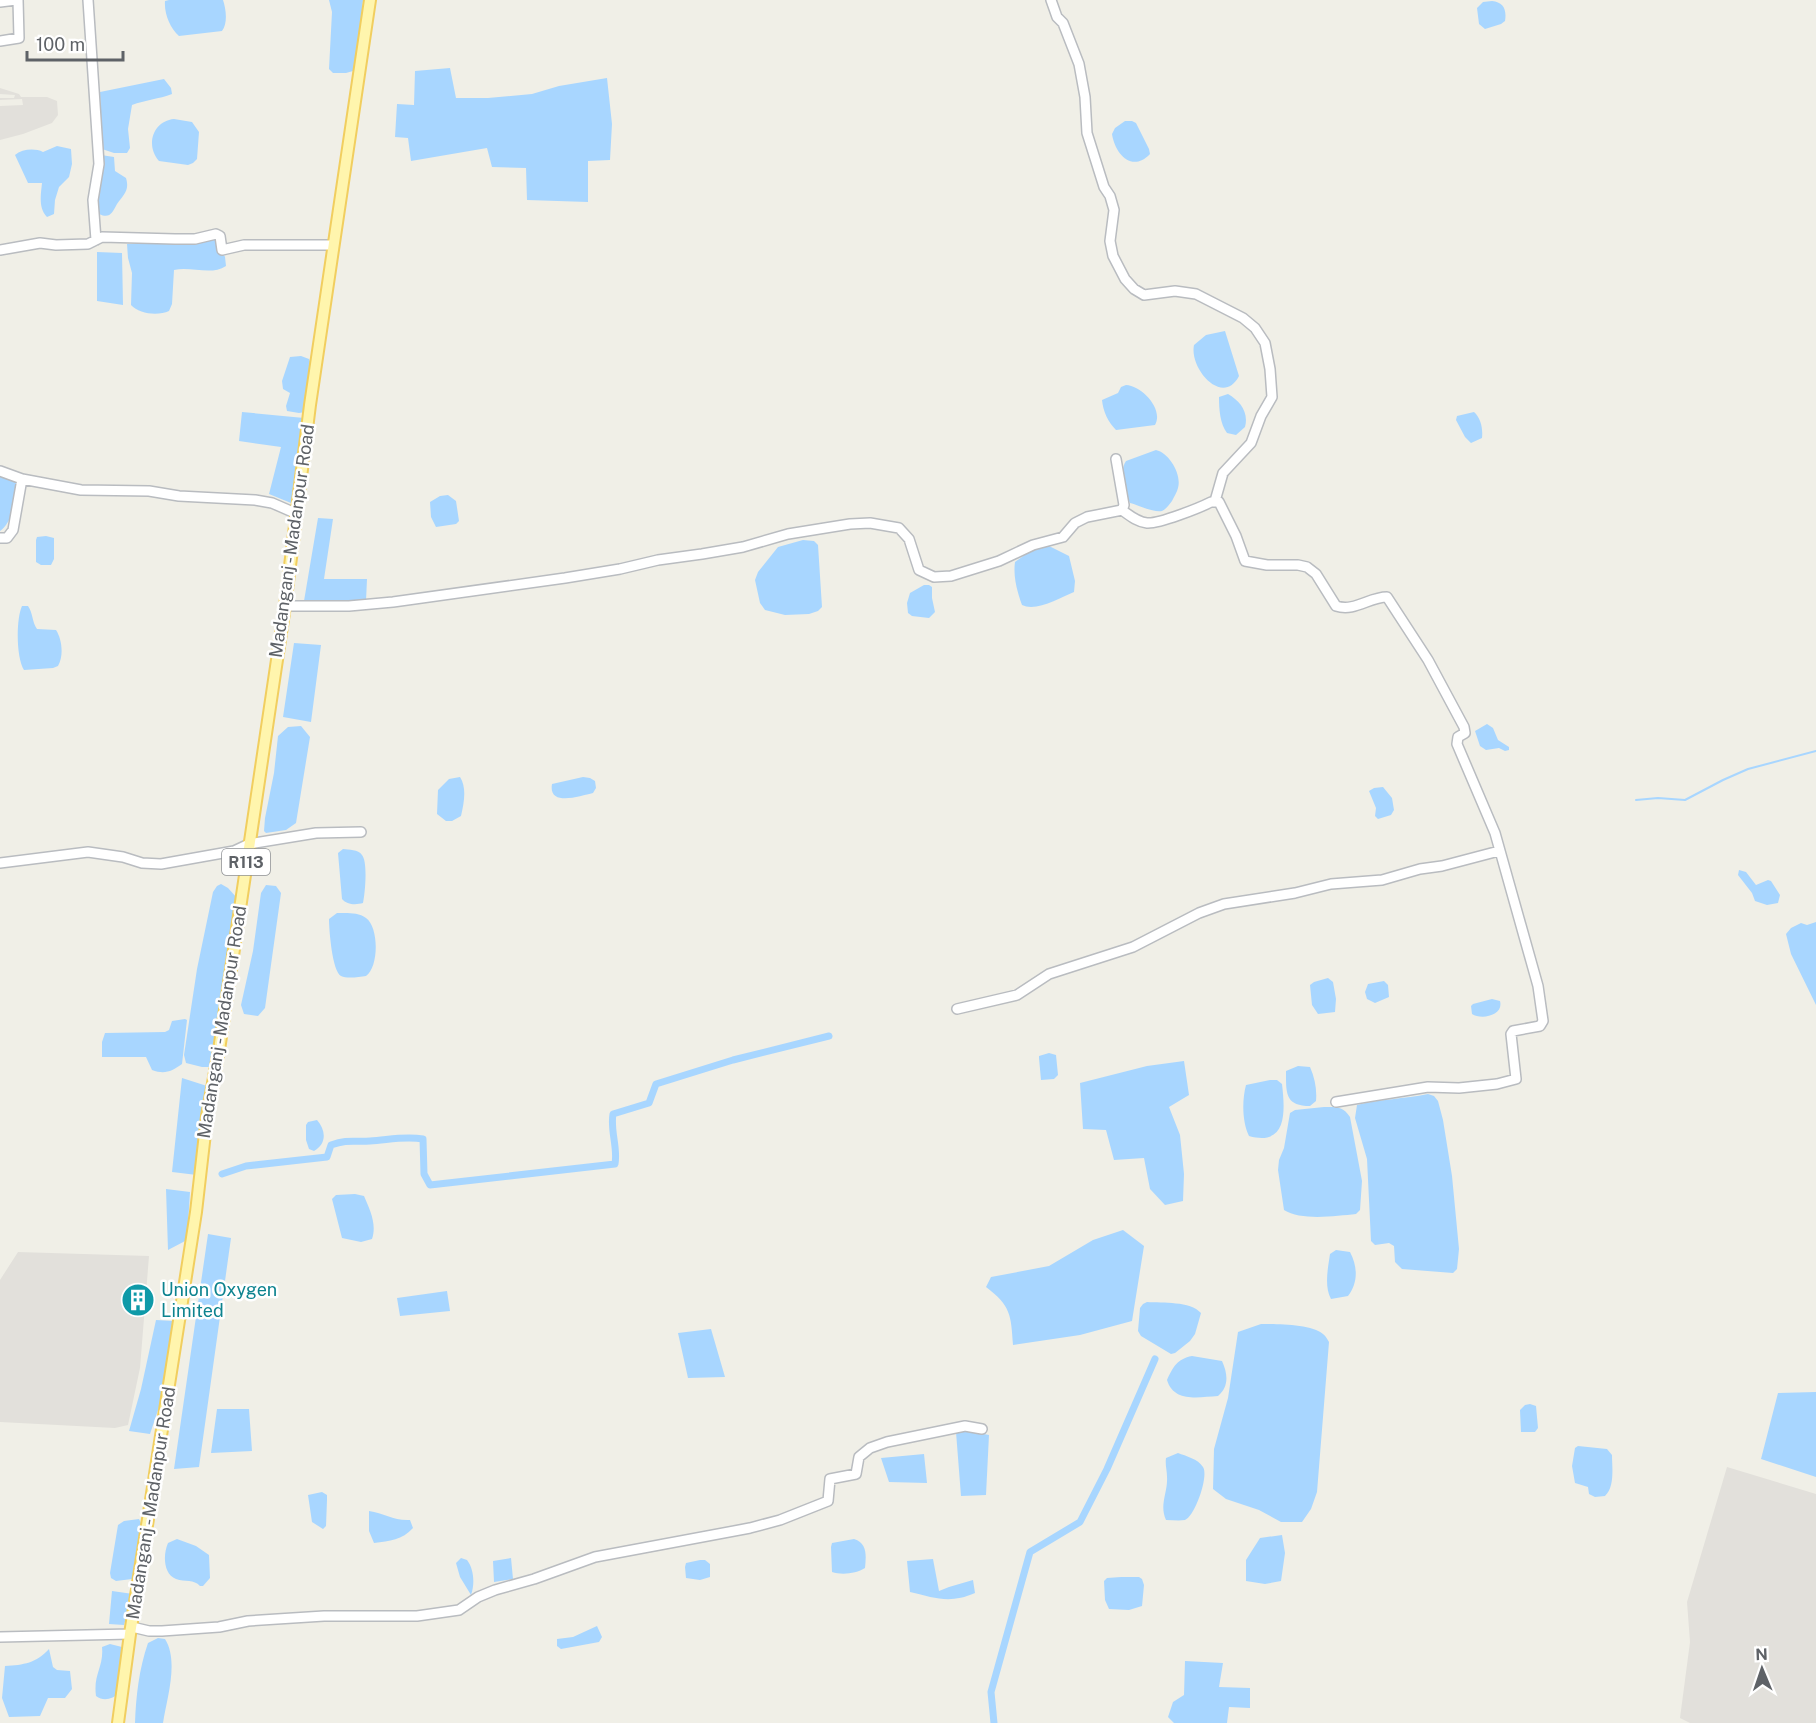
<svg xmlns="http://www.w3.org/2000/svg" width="1816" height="1723" viewBox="0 0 1816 1723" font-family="'Public Sans',sans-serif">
<rect width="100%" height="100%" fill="#f0efe7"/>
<!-- industrial -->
<path fill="#e2e0db" d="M 0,88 L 19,94 L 21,97 L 47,97 L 57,101 L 58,115 L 52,123 L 23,134 L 0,140 L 0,106 L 23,105 L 22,99 L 0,100 L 0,98 L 14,98 L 15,95 L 0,94 Z
M 18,1252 L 149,1256 L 140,1368 L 128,1425 L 115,1428 L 0,1422 L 0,1280 Z
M 1727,1467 L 1816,1494 L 1816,1723 L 1690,1723 L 1680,1718 L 1690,1642 L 1687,1602 Z"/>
<!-- water -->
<path fill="#a8d6ff" d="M 169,0 L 223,0 C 226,9 228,23 222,31 L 179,36 C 170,28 164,14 165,1 Z
M 329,0 L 363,0 L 357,65 L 353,71 L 346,73 L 333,73 L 329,69 L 332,12 Z
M 1492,1 C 1503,2 1507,9 1505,21 L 1501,24 L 1485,29 L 1479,24 L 1477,8 L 1483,2 Z
M 450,68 L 456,98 L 488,98 L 532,94 L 559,86 L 607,78 L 612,124 L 610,160 L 588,161 L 588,202 L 527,200 L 526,168 L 492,167 L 487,148 L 411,161 L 408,138 L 395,137 L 397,104 L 414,105 L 415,71 Z
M 164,79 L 171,88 L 172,94 C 159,99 145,100 132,105 L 128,129 L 130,148 L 127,153 L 114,153 L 102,149 L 100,92 Z
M 174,119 L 192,122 L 199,132 L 197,159 L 193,163 L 188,165 L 159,161 C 145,145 153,121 174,119 Z
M 1125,121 L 1132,121 L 1136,123 L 1149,149 L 1150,154 C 1132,173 1115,154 1112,134 L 1115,128 Z
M 57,146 L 71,149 L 72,164 L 69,177 L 59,187 L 55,200 L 54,214 L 47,217 C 38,208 41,194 42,183 L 28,183 L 15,155 C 22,149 35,148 43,152 Z
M 101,155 L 114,157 L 115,171 L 126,178 C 130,191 123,195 117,204 C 112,213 110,219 99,214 L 98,208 Z
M 216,238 L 225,257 L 226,266 C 211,276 191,266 174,270 L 172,304 L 169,311 C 158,316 139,314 131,305 L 132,273 L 128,258 L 127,244 L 200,241 Z
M 97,252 L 122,253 L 123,305 L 97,301 Z
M 1225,331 L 1239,376 C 1223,407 1189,369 1194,345 L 1206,335 Z
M 301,356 L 309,359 L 311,364 L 305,412 L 299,413 L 287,411 L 286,406 L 290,393 L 283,389 L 282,381 L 290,357 Z
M 1126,385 C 1142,386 1164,409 1155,425 L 1116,430 C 1108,422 1103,411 1102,400 L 1118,393 L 1121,387 Z
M 1228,394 C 1240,401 1249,412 1245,427 L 1236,435 L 1227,433 C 1220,424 1219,409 1219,397 Z
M 242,412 L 304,418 L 291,503 L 269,494 L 281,447 L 239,441 Z
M 1474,412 C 1481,418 1483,429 1482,438 L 1471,443 L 1465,437 L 1456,420 L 1457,416 Z
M 1156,450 C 1169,453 1182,474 1178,488 C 1177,492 1174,497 1172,501 C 1169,505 1166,509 1162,511 C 1154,513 1138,505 1130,503 C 1124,492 1119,471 1126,461 Z
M 0,476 C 5,478 15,479 17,485 C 21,496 10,525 0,531 Z
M 448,495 L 456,501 L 459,521 L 456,524 L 436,527 L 431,517 L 430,502 L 440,496 Z
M 318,518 L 333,519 L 324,579 L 367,579 L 366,601 L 304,601 Z
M 46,536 L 54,538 L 54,559 L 51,565 L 41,565 L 36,562 L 36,540 L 37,537 Z
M 803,540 L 814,541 L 818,545 L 822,607 L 818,611 L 809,614 L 785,615 L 765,610 L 760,603 L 755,580 L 758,572 L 778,547 Z
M 1049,546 L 1069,556 L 1075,581 L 1074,592 C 1060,598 1036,612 1022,605 C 1017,591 1013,576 1015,562 L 1029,552 Z
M 924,585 L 929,585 L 932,587 L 932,598 L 935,612 L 929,618 L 912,616 L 908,613 L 907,603 L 910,593 Z
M 22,606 L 28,606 C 33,613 32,622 37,629 L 56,630 C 62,639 64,656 58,666 L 53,668 L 24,670 C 16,658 16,619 22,606 Z
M 294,643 L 321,645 L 311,722 L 283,717 Z
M 1487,724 L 1493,728 L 1498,740 L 1509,747 L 1509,750 L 1505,751 L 1499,748 L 1486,750 L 1480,746 L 1475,731 Z
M 301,726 L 310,737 L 296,823 L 286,830 L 266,833 L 264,831 L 265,818 L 274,773 L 278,736 L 288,727 Z
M 460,777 C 467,788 464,803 461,816 L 452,821 L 446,821 L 437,814 L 438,790 L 449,779 Z
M 583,777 L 590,778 L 595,781 L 596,788 L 593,793 C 580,796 548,807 552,784 Z
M 1383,787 L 1392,798 L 1394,810 L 1391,815 L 1378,819 L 1375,816 L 1376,808 L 1369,791 L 1374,788 Z
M 343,849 C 349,850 358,849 362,855 C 368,862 365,894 363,903 C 356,905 347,905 342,899 L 338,853 Z
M 1739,870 L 1746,872 L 1756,885 L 1768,880 L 1771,881 L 1780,895 L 1778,903 L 1767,905 L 1755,901 L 1752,893 L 1738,875 Z
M 221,884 L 228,888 L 237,898 L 213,1067 L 202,1067 L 186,1063 L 184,1055 L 197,969 L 213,892 L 217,886 Z
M 266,885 L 276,886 L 281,893 L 265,1008 L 258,1016 L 244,1014 L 241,1005 L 253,951 L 261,893 Z
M 337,913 C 347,913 358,912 366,918 C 379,927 379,967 366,976 C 359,977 347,979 341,976 C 332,971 329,929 329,919 Z
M 1816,922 L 1816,1005 L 1791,954 L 1786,934 L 1791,928 L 1801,923 L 1807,925 Z
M 1328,978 L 1333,982 L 1336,999 L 1335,1012 L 1318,1014 L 1312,1005 L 1310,985 L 1314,982 Z
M 1384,981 L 1388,985 L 1389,997 L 1375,1003 L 1367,999 L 1365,992 L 1368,984 Z
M 1492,999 L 1500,1001 C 1504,1016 1481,1020 1472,1014 L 1471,1006 L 1473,1004 Z
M 185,1019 L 187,1020 L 182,1064 C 172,1071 165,1075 152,1070 L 146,1057 L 102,1057 L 102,1042 L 105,1033 L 165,1032 L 169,1030 L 172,1021 Z
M 1049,1053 L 1056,1055 L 1058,1075 L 1054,1079 L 1041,1080 L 1039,1058 L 1039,1056 Z
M 1184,1061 L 1189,1095 L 1169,1107 L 1180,1135 L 1184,1174 L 1183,1201 L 1165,1205 L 1150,1189 L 1144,1158 L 1114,1160 L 1106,1130 L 1083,1129 L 1080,1083 L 1147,1066 Z
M 1298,1066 L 1310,1067 C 1315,1078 1317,1090 1316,1101 L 1310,1106 C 1285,1106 1286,1093 1286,1071 Z
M 182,1078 L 207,1086 L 197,1175 L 172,1172 Z
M 1270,1080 L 1277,1080 L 1282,1084 C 1285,1110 1288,1147 1249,1136 C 1242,1122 1242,1100 1246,1085 Z
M 1428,1094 L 1434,1096 L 1438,1101 L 1443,1120 L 1452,1176 L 1459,1249 L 1457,1269 L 1453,1273 L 1402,1269 L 1395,1262 L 1394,1246 L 1389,1243 L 1375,1245 L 1371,1241 L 1367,1159 L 1355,1118 L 1357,1105 C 1380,1099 1404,1099 1428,1094 Z
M 1324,1107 C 1336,1107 1343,1106 1350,1117 L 1362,1181 L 1360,1210 L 1356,1214 C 1336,1216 1301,1221 1284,1210 L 1278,1170 L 1279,1160 L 1284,1148 L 1290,1113 L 1295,1110 Z
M 317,1120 C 326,1130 327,1144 314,1151 L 309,1149 L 306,1140 L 306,1125 L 308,1122 Z
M 166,1189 L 190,1192 L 187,1240 L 168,1250 Z
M 355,1194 L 364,1196 C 370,1210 377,1224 372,1239 L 361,1242 L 342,1238 L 332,1199 L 336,1195 Z
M 1123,1230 L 1144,1246 L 1132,1321 L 1080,1335 L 1013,1345 C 1011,1315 1011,1306 986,1287 L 991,1277 L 1049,1266 L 1093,1240 Z
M 208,1234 L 231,1238 L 199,1467 L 174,1469 Z
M 1336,1250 L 1350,1252 C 1358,1267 1358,1283 1348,1296 L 1331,1299 C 1324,1286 1328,1268 1330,1254 Z
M 447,1291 L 450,1311 L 400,1316 L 397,1298 Z
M 1147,1302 C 1163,1303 1190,1301 1201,1313 L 1195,1334 L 1190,1341 L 1175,1353 L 1171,1354 L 1141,1336 L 1138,1331 L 1140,1308 L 1143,1304 Z
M 156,1320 L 174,1321 L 164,1392 L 150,1434 L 129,1431 L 141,1389 Z
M 1261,1324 C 1276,1324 1312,1324 1323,1334 C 1326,1336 1327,1339 1329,1342 L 1317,1492 L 1311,1509 L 1302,1522 L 1281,1522 L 1259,1510 L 1226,1499 L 1213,1489 L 1214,1449 L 1228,1398 L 1238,1332 Z
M 711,1329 L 725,1377 L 688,1378 L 678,1333 Z
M 1192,1356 L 1222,1361 C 1228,1374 1229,1387 1218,1396 C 1199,1397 1174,1403 1167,1380 C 1173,1367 1177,1359 1192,1356 Z
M 1816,1392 L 1816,1477 L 1761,1459 L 1778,1393 Z
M 1530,1404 L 1536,1406 L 1538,1428 L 1535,1432 L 1521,1432 L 1520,1410 L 1525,1405 Z
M 217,1409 L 249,1409 L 252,1451 L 211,1453 Z
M 969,1431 L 989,1435 L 986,1495 L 961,1496 L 956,1432 Z
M 1578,1446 L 1607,1449 L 1612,1455 C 1612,1467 1615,1487 1605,1496 L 1595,1497 L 1589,1494 L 1588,1487 L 1575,1483 L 1572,1466 L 1575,1448 Z
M 1178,1453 C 1186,1456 1198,1459 1203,1467 C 1209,1476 1195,1516 1185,1520 C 1179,1521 1172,1520 1166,1520 C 1159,1505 1168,1492 1167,1477 C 1167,1470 1165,1465 1166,1458 Z
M 924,1454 L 927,1483 L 889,1482 L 881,1458 Z
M 322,1492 L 327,1495 L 327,1500 L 326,1526 L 323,1529 L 312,1522 L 308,1495 Z
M 369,1511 C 384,1513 394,1521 410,1520 L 413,1528 C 402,1540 390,1541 374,1543 L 369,1531 Z
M 139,1519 L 142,1525 L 139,1539 L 136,1577 L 132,1579 L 116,1581 L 111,1578 L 110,1573 L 118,1525 L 124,1521 Z
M 1282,1535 L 1285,1553 L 1281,1581 L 1265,1584 L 1246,1581 L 1246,1560 L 1260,1538 Z
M 177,1539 L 196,1546 L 209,1555 L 210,1578 L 203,1586 L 200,1586 C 194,1579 185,1582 176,1579 C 163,1574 163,1554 168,1543 Z
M 854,1539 C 868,1543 866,1557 865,1568 C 856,1574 841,1575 832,1572 L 831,1547 L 832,1543 Z
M 461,1558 L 467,1560 C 474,1569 475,1584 471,1595 L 460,1577 L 456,1563 Z
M 511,1558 L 513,1579 L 494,1582 L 493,1561 Z
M 933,1559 L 939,1591 L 949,1587 L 973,1580 L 975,1593 C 950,1604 935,1598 910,1592 L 907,1561 Z
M 700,1560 L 705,1560 L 710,1564 L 710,1577 L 700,1580 L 686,1578 L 685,1567 L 686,1563 Z
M 1121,1577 L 1139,1577 L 1142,1579 L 1144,1585 L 1142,1606 L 1129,1610 L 1109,1609 L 1105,1600 L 1104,1581 L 1107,1578 Z
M 112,1591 L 133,1594 L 124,1625 L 109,1624 Z
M 597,1626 L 602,1637 L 599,1642 L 561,1649 L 557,1646 L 557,1639 L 573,1637 Z
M 158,1638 L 165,1639 C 179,1661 167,1698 163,1723 L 135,1723 C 136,1696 139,1669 148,1643 Z
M 110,1644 L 122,1647 L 125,1650 L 120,1693 C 112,1699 104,1702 96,1696 C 93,1674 104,1667 102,1647 Z
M 49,1649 L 53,1667 L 57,1670 L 70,1671 L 72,1689 L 65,1698 L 48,1698 L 40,1716 L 9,1717 L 2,1698 L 5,1666 C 24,1665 36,1663 49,1649 Z
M 1185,1661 L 1223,1663 L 1219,1687 L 1250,1688 L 1250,1708 L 1229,1707 L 1227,1723 L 1174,1723 L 1168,1717 L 1173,1702 L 1184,1695 Z"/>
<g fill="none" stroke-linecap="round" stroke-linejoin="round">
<!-- stream -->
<path stroke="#a8d6ff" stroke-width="2" d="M 1636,800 L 1658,798 L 1685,800 L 1723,780 L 1748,769 L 1816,751"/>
<!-- canal -->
<path stroke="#a8d6ff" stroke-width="7" d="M 222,1174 L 246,1166 L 327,1157 L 331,1145 C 348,1139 353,1142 370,1141 C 388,1140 404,1136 423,1139 L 424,1174 L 430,1185 L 615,1164 C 618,1147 610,1131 613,1114 L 649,1103 L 656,1084 L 733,1060 L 829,1036
M 994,1723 L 991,1692 L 1030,1552 L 1080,1522 L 1107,1469 L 1155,1359"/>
<!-- minor casing -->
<g stroke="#b9bcc0" stroke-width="12">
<path id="minor" d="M 88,0 L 99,164 L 93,200 L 96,240
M 1051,0 L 1057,17 L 1063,23 L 1079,64 L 1085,97 L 1087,133 L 1104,187 L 1110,196 L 1114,210 L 1110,241 L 1113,256 L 1125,279 L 1134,289 L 1144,295 L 1175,291 L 1196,294 L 1243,318 L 1255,328 L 1265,343 L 1270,369 L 1272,397 L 1261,416 L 1251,443 L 1223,473 L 1215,501
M 0,2 L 16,0
M 0,41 L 19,38 L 18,0
M 0,250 L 40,243 L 56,245 L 88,244 L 102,237 L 175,239 L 195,239 L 216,234 L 220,236 L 222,250 L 244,245 L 333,245
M 0,471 L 22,479 L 81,490 L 149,491 L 179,496 L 255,500 L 272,503 L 295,513
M 1122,510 C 1129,515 1137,522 1147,523 C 1159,524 1199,508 1211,502 L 1219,502 L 1236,536 L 1245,561 L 1267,565 L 1298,565 L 1307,567 L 1316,574 L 1336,606 C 1355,612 1369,597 1387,597 L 1428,660 L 1464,727 L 1465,733 L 1458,737 L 1457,744 L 1495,833 L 1538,986 L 1543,1021 L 1540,1026 L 1513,1031 L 1511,1034 L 1516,1079 L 1497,1084 L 1459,1088 L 1428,1087 L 1336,1102
M 0,538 L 7,538 L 13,530 L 22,479
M 285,606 L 349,606 L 393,602 L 565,578 L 620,569 L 658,560 L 702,554 L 743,547 L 788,534 L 850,524 L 870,523 L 899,528 L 909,539 L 919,570 L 934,577 L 951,576 L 999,561 L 1033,545 L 1063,537 L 1075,523 L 1087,517 L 1122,510 L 1124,505 L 1116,459
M 0,863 L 88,852 L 123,857 L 142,863 L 161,864 L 234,851 L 249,844 L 316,833 L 361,832
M 957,1009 L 1017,995 L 1049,974 L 1133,947 L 1199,913 L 1224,904 L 1295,893 L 1331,884 L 1382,880 L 1420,869 L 1442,866 L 1499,851
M 132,1627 L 149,1631 L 162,1631 L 219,1627 L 248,1621 L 324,1616 L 417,1616 L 459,1610 L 478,1597 L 495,1590 L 534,1579 L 595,1557 L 750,1528 L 780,1520 L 828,1501 L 830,1479 L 856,1474 L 859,1457 L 870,1448 L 887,1442 L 965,1426 L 982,1429
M 0,1637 L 130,1634"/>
</g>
<!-- major casing -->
<g stroke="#f1ce5f" stroke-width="14">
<path id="major" d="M 118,1723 L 130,1634 L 196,1212 L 207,1116 L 219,1050 L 285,606 L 310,405 L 370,0"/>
</g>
<!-- minor -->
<use href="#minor" stroke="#fff" stroke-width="9"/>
<!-- major -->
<use href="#major" stroke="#fff5ad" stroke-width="10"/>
</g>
<!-- icons -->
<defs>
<g id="building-disc" transform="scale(1.725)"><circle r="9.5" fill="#0f9aa8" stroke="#fff"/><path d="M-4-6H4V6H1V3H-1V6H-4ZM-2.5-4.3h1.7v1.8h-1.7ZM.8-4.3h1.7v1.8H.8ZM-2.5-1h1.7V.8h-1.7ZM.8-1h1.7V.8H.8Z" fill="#fff"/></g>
</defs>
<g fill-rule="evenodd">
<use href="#building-disc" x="138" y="1300"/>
</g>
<g text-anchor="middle" stroke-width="5" stroke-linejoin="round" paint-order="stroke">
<!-- shield labels -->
<rect fill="#fff" stroke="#8e9195" stroke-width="1.5" x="222" y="849" width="48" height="26" rx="4.5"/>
<g font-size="16" font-weight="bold" fill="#5e6267">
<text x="246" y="868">R113</text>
</g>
<!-- street labels -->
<g font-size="18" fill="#5e6267" stroke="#fff">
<text transform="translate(292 541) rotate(-82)" y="6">Madanganj - Madanpur Road</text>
<text transform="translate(222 1022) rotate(-81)" y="6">Madanganj - Madanpur Road</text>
<text transform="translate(151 1503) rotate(-81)" y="6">Madanganj - Madanpur Road</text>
</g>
<!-- culture labels -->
<g font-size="18" fill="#0d838f" stroke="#fff" text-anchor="start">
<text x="161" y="1296">Union Oxygen<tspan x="161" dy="21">Limited</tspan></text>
</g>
</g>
<!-- north arrow -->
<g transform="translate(1762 1669) rotate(358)" stroke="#ffffff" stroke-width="4.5" paint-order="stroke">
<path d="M0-4.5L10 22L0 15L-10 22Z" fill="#5e6267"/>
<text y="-9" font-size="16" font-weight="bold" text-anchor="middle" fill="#5e6267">N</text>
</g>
<!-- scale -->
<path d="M27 51v9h96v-9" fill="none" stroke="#5e6267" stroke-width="3"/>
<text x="36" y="51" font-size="18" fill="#5e6267" stroke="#ffffff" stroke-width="4.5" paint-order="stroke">100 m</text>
</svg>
